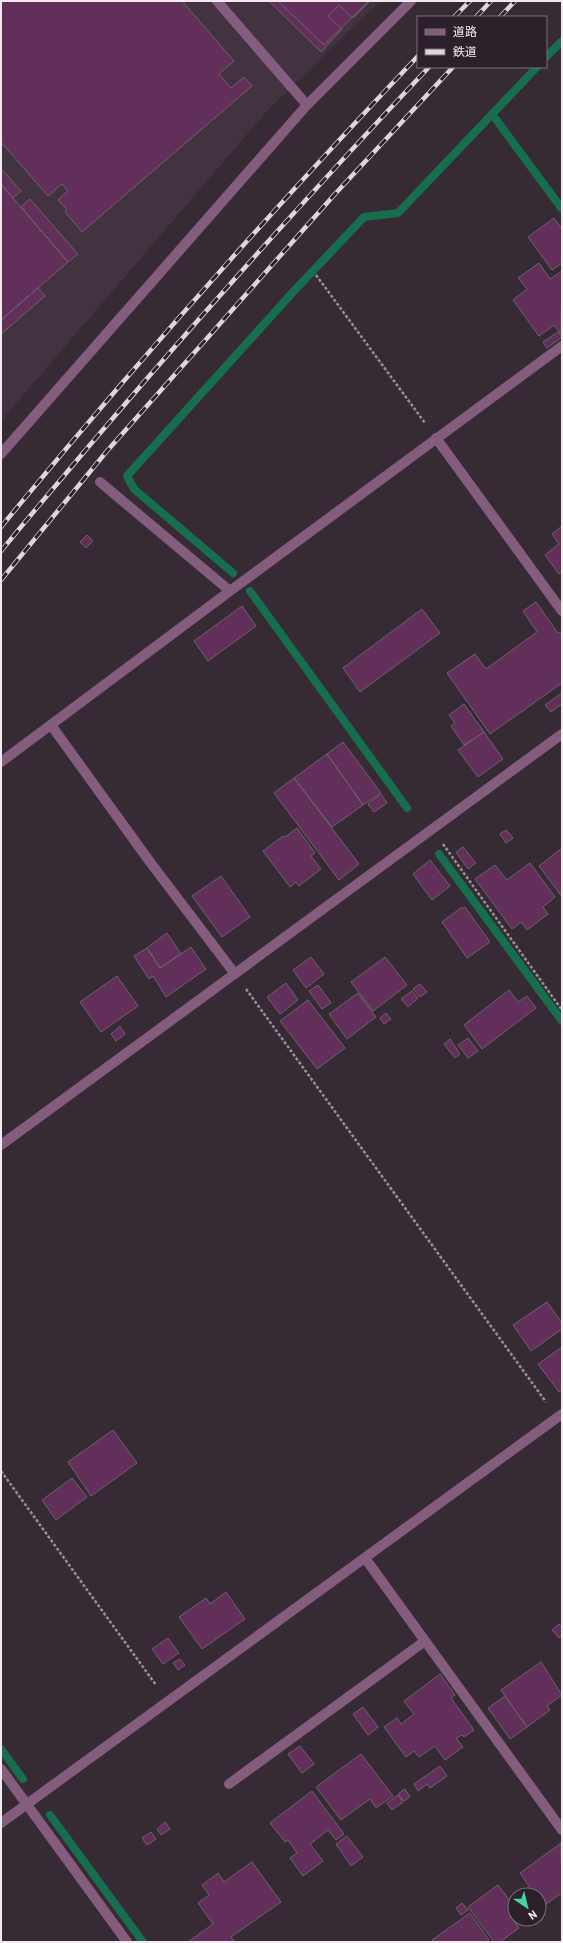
<svg xmlns="http://www.w3.org/2000/svg" width="563" height="1943" viewBox="0 0 563 1943" font-family="Barlow,'Noto Sans JP',sans-serif">
<rect width="100%" height="100%" fill="#362b34"/>
<!-- built -->
<path fill="#433240" d="M 1,1 L 380,1 L 267,111 L 1,421 Z"/>
<g fill="none" stroke-linecap="round" stroke-linejoin="round">
<!-- stream -->
<path stroke="#176e4f" stroke-width="8" d="M 546,57 L 562,41
M 492,114 L 562,209
M 233,573 L 134,489 L 127,476 L 293,292 L 364,217 L 398,213 L 537,67
M 250,591 L 407,808
M 439,854 L 562,1021
M 1,1749 L 23,1779
M 50,1815 L 143,1942"/>
</g>
<!-- building -->
<path fill="#612f5a" stroke="#6e616b" d="M 1,1 L 182,1 L 234,61 L 219,74 L 231,88 L 244,77 L 252,86 L 82,232 L 65,212 L 67,210 L 58,200 L 68,191 L 62,184 L 48,196 L 1,142 Z
M 269,1 L 370,1 L 353,18 L 339,5 L 328,16 L 342,29 L 321,52 Z
M 278,1 L 369,1 L 324,45 Z
M 1,168 L 21,191 L 13,198 L 1,184 Z
M 1,184 L 68,262 L 1,320 Z
M 30,199 L 78,254 L 68,262 L 21,207 Z
M 554,218 L 562,229 L 562,263 L 552,270 L 528,237 Z
M 539,263 L 550,279 L 562,271 L 561,334 L 554,325 L 539,336 L 513,300 L 527,289 L 518,278 Z
M 38,288 L 45,296 L 1,334 L 1,320 Z
M 558,332 L 562,337 L 547,348 L 543,342 Z
M 562,526 L 562,572 L 559,574 L 545,555 L 559,544 L 552,534 Z
M 87,535 L 93,541 L 86,548 L 80,542 Z
M 536,602 L 558,633 L 562,632 L 562,683 L 490,734 L 447,673 L 475,654 L 486,669 L 537,632 L 523,611 Z
M 242,606 L 256,626 L 208,661 L 194,641 Z
M 422,609 L 440,633 L 360,692 L 343,668 Z
M 562,693 L 562,704 L 551,712 L 545,705 Z
M 464,704 L 484,732 L 464,745 L 451,726 L 455,723 L 449,715 Z
M 484,732 L 503,759 L 478,777 L 458,750 Z
M 343,742 L 381,793 L 363,805 L 327,754 Z
M 327,754 L 363,805 L 332,827 L 294,778 Z
M 294,778 L 359,864 L 339,880 L 274,793 Z
M 381,794 L 387,803 L 374,812 L 368,804 Z
M 297,828 L 315,853 L 311,856 L 321,869 L 299,886 L 296,882 L 290,887 L 263,851 L 283,836 L 285,837 Z
M 506,830 L 513,838 L 506,843 L 500,834 Z
M 463,847 L 476,863 L 468,869 L 456,852 Z
M 562,848 L 562,897 L 539,866 Z
M 430,860 L 450,886 L 432,900 L 413,874 Z
M 530,863 L 555,897 L 543,907 L 548,914 L 527,930 L 521,922 L 512,929 L 475,879 L 495,865 L 507,880 Z
M 221,876 L 250,917 L 222,937 L 192,896 Z
M 462,907 L 463,909 L 465,907 L 490,942 L 467,958 L 442,922 Z
M 167,933 L 181,954 L 160,968 L 147,948 Z
M 191,947 L 206,969 L 166,997 L 153,976 L 149,979 L 134,956 L 147,948 L 160,968 Z
M 311,957 L 324,974 L 306,988 L 293,970 Z
M 385,957 L 407,985 L 373,1011 L 351,982 Z
M 117,976 L 138,1006 L 101,1032 L 80,1002 Z
M 286,983 L 298,1000 L 280,1014 L 267,997 Z
M 420,984 L 427,992 L 420,997 L 413,989 Z
M 318,985 L 331,1003 L 322,1009 L 309,991 Z
M 509,990 L 518,1002 L 527,996 L 536,1008 L 482,1049 L 464,1025 Z
M 412,991 L 418,998 L 408,1007 L 401,999 Z
M 358,993 L 376,1017 L 347,1039 L 329,1014 Z
M 308,1000 L 345,1048 L 317,1069 L 280,1021 Z
M 386,1013 L 391,1019 L 384,1024 L 380,1018 Z
M 120,1026 L 125,1034 L 116,1041 L 111,1034 Z
M 468,1038 L 478,1051 L 468,1058 L 458,1045 Z
M 450,1039 L 460,1054 L 455,1058 L 444,1044 Z
M 547,1302 L 562,1323 L 562,1329 L 531,1351 L 513,1325 Z
M 562,1347 L 562,1390 L 559,1392 L 538,1364 Z
M 113,1430 L 137,1463 L 91,1496 L 68,1462 Z
M 72,1478 L 87,1497 L 56,1520 L 42,1500 Z
M 226,1592 L 245,1619 L 202,1649 L 179,1617 L 206,1598 L 210,1604 Z
M 559,1624 L 562,1628 L 562,1636 L 559,1638 L 552,1630 Z
M 168,1638 L 179,1653 L 163,1664 L 152,1649 Z
M 180,1659 L 185,1665 L 178,1670 L 173,1663 Z
M 541,1662 L 562,1695 L 547,1706 L 550,1710 L 527,1727 L 501,1690 Z
M 440,1674 L 455,1695 L 451,1698 L 474,1730 L 464,1737 L 462,1735 L 456,1738 L 463,1747 L 445,1760 L 435,1746 L 419,1757 L 414,1751 L 406,1757 L 384,1727 L 397,1718 L 401,1724 L 414,1714 L 404,1701 Z
M 505,1696 L 527,1727 L 510,1739 L 488,1708 Z
M 363,1707 L 378,1727 L 368,1735 L 353,1714 Z
M 300,1746 L 314,1764 L 302,1773 L 288,1754 Z
M 361,1754 L 393,1796 L 376,1808 L 370,1799 L 341,1820 L 316,1787 Z
M 440,1766 L 447,1776 L 430,1788 L 427,1784 L 418,1791 L 414,1784 Z
M 405,1789 L 410,1797 L 404,1801 L 398,1794 Z
M 312,1791 L 344,1834 L 336,1840 L 328,1830 L 310,1844 L 323,1861 L 303,1876 L 290,1858 L 297,1853 L 288,1840 L 285,1842 L 270,1823 Z
M 398,1795 L 403,1802 L 392,1810 L 387,1803 Z
M 165,1822 L 170,1829 L 161,1835 L 157,1829 Z
M 151,1832 L 156,1839 L 147,1845 L 142,1838 Z
M 347,1836 L 363,1857 L 351,1866 L 336,1844 Z
M 561,1843 L 562,1893 L 543,1906 L 539,1901 L 539,1895 L 535,1895 L 520,1873 Z
M 252,1862 L 281,1902 L 231,1937 L 235,1942 L 188,1942 L 213,1924 L 198,1903 L 209,1895 L 202,1885 L 218,1873 L 224,1882 Z
M 498,1885 L 515,1908 L 515,1919 L 517,1919 L 514,1921 L 519,1928 L 500,1942 L 494,1942 L 468,1907 Z
M 462,1903 L 468,1910 L 461,1915 L 456,1908 Z
M 470,1913 L 489,1940 L 486,1942 L 434,1942 L 432,1940 Z"/>
<g fill="none" stroke-linecap="round" stroke-linejoin="round">
<!-- path -->
<path stroke="#999097" stroke-width="2.5" stroke-dasharray="3 2" stroke-linecap="butt" d="M 316,275 L 425,423
M 443,844 L 562,1010
M 246,989 L 546,1402
M 1,1471 L 156,1685"/>
<!-- minor -->
<path stroke="#845c7d" stroke-width="10" d="M 217,1 L 307,105
M 436,438 L 562,611
M 1,454 L 307,105 L 411,1
M 100,482 L 230,591
M 51,725 L 150,862 L 235,974
M 1,762 L 230,591 L 562,346
M 1,1145 L 562,734
M 365,1558 L 562,1830
M 1,1769 L 127,1942
M 229,1784 L 425,1641
M 1,1823 L 562,1414"/>
<!-- rail casing -->
<g stroke="#ded6dc" stroke-width="4.5">
<path id="rail" d="M 454,17 L 470,1
M 476,17 L 491,1
M 500,17 L 515,1
M 1,527 C 134,365 274,208 418,56
M 1,551 C 138,385 281,224 429,67
M 1,580 L 107,451 L 335,194 L 453,67"/>
</g>
<!-- rail -->
<use href="#rail" stroke="#2c212a" stroke-width="3" stroke-dasharray="9" stroke-linecap="butt"/>
</g>
<!-- border -->
<rect width="563" height="1943" fill="none" stroke="#f2eaf0" stroke-width="4"/>
<!-- legend -->
<rect x="417" y="16" width="130" height="52" fill="#2c212a" stroke="#7b7179"/>
<rect x="425" y="29" width="20" height="6" fill="#845c7d" stroke="#7b7179"/>
<text x="453" y="36" font-size="12" fill="#f2eaf0">道路</text>
<rect x="425" y="49" width="20" height="6" fill="#ded6dc" stroke="#7b7179"/>
<text x="453" y="56" font-size="12" fill="#f2eaf0">鉄道</text>
<!-- north arrow -->
<g transform="translate(527 1907) rotate(145)"><circle r="19" fill="#2c212a" stroke="#7b7179"/>
<path d="M0-3L7 15L0 10L-7 15Z" fill="#46d49e"/>
<text y="-6" font-size="11" font-weight="bold" text-anchor="middle" fill="#f2eaf0">N</text>
</g>
</svg>
